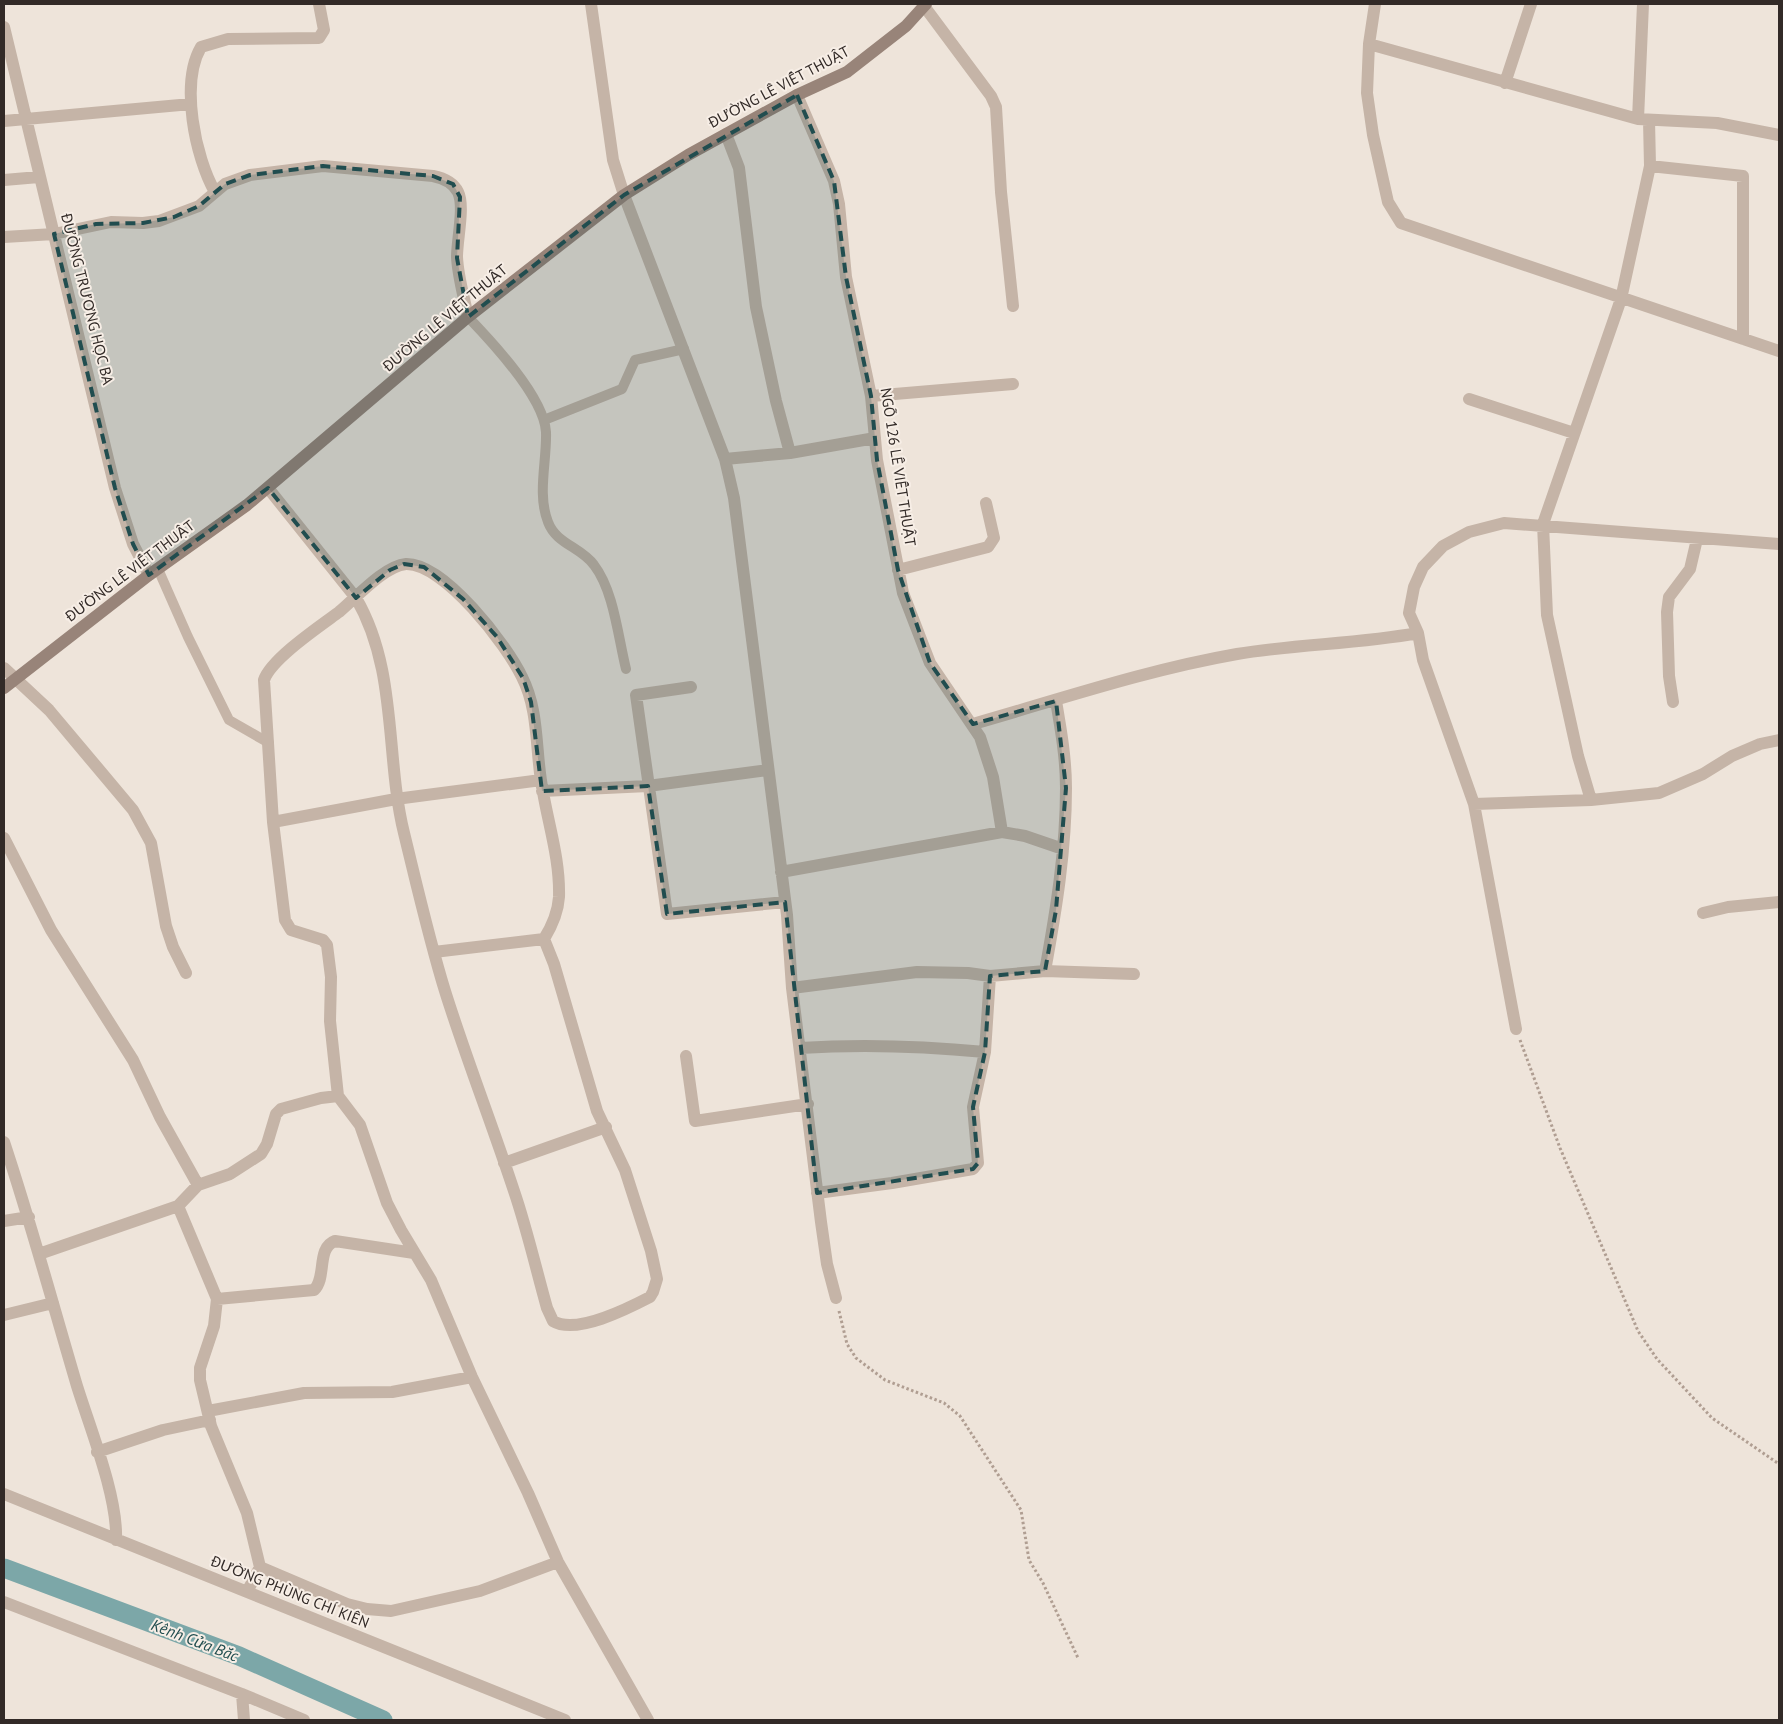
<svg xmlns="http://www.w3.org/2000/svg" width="1783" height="1724" viewBox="0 0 1783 1724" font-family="'PT Sans',sans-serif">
<rect width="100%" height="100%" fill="#eee4da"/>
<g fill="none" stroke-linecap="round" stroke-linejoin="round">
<!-- canal -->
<path stroke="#7ca7a8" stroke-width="19" d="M 4,1568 L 239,1656 L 383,1720"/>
<!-- path -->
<path stroke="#b09e92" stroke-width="3" stroke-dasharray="2.5 2.5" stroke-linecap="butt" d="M 1520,1040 L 1560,1148 L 1638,1331 L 1657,1359 L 1712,1418 L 1779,1464
M 839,1311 L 847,1344 L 856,1358 L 885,1380 L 944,1403 L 960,1416 L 1021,1510 L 1029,1560 L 1043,1583 L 1078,1658"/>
<!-- service -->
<path stroke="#c5b4a7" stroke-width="10" d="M 468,317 C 492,342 544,397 546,432 C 547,461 537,494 548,522 C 556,544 581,547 594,565 C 614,591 618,637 626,669
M 544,420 L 622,389 L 635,360 L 684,349
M 158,569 L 188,637 L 229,720 L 269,743"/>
<!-- minor -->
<path stroke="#c5b4a7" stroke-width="12" d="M 591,4 L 613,160 L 624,195 L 725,459 L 734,498 L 787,915 L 792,988 L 821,1222 L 827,1264 L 836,1298
M 1375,4 L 1369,44 L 1367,93 L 1373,135 L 1388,202 L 1401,223 L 1779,351
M 924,6 L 991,96 L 996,107 L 1001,192 L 1013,306
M 4,27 L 115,488 L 133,544 L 149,575
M 1369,44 L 1638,119 L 1717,123 L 1779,135
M 1505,83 L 1531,4
M 797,95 L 834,181 L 839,204 L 846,277 L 871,396 L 877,460 L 903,593 L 930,663 L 980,737 L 993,777 L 1002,832
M 1638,119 L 1643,4
M 4,121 L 191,104
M 726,134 L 739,168 L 756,307 L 776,401 L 790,453
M 1650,166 L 1743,176 L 1743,339
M 4,180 L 39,177
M 215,192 C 195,157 180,83 201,47 L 228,39 L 319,38 L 324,30 L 319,4
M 4,237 L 54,234 L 111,222 L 143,223 L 159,221 L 199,206 L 225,184 L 250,175 L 323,166 L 433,176 C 443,178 453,182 458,192 C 465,206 457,239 457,257 C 458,277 464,297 468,317
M 871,396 L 1013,384
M 1469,399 L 1574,433
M 725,459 L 790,453 L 875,438
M 268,488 L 356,598 C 398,670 385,756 404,833 C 417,886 429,939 445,991 C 466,1058 492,1124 514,1191 C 527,1229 536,1269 547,1308 L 553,1321 C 576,1335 627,1309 650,1297 L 653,1292 L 657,1279 L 651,1251 L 625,1170 L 597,1111 L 554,964 L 544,939
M 898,570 L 988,547 L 994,538 L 986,503
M 4,668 L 49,710 L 133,810 L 151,843 L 166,926 L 173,947 L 186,973
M 691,687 L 636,695 L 667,914 L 785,902
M 1673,702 L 1669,676 L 1667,612 L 1669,597 L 1690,569 L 1697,539
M 973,724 C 1061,699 1146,670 1237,654 C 1297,644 1358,644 1418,633
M 542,791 L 648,786 L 768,770
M 1591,800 L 1578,756 L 1547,615 L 1543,524 L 1621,299 L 1650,166 L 1649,120
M 1474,804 L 1591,800 L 1659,793 L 1703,774 L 1732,756 L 1760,744 L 1779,740
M 273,822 L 396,799 L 541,780
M 4,838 L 51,930 L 133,1060 L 160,1117 L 198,1185
M 781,872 L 1002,832 L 1025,836 L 1063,849
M 1703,913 L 1728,907 L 1779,902
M 434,952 L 544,939
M 1045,971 C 1056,911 1066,850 1066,788 C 1066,759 1061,730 1056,701
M 792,988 L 917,972 L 968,973 L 990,976 L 1045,971 L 1134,974
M 1516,1029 L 1474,804 L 1423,660 L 1418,633 L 1409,613 L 1414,587 L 1423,567 L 1443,546 L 1469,532 L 1504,523 L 1779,544
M 800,1048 C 861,1044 923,1046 985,1052
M 686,1056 L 695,1121 L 808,1104
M 338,1096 L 330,1021 L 331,977 L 327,945 L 323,940 L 291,930 L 285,920 L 273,822 L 264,680 C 271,659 320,626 339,612 C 356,598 384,566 406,564 C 444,563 507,645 522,677 C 540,712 535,755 543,792 C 549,827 560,860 559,897 C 558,913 552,926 544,939
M 4,1142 C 31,1223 53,1305 77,1386 C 90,1428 118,1497 116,1540
M 504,1163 L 606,1127
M 817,1193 L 892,1183 L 973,1169 L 978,1163 L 973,1107 L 985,1052 L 990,976
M 178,1206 L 217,1299 L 214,1326 L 200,1368 L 200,1380 L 211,1426 L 247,1513 L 260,1567 L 247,1592
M 4,1221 L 29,1217
M 39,1254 L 178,1206 L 198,1185 L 230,1174 L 261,1154 L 267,1144 L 276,1114 L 281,1109 L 321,1098 L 338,1096 L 360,1125 L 387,1203 L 401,1230 L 431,1280 L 472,1377 L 528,1493 L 558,1562 L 648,1720
M 217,1299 L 314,1290 C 327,1278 316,1248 335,1241 L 414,1253
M 4,1315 L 53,1303
M 208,1411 L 304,1393 L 392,1392 L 472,1377
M 97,1452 L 163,1430 L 210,1420
M 4,1494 L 565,1720
M 260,1567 L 347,1604 L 367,1609 L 391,1611 L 480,1591 L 558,1562
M 4,1602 L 242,1694 L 304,1720
M 242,1694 L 244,1720"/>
<!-- secondary -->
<path stroke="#988479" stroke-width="12" d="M 4,688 L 149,575 L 247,505 L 468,317 L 624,195 L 688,155 L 797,95 L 847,72 L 906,26 L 926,4"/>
</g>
<!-- marked area -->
<path fill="#214d4f" fill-opacity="0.2" stroke="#214d4f" stroke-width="4" stroke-dasharray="10 6" stroke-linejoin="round" d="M 797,95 L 834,181 L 846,277 L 871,396 L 877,460 L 898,570 L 930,663 L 973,724 L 1056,701 L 1066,788 L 1056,910 L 1045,971 L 990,976 L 985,1052 L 973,1107 L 978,1163 L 973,1169 L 817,1193 L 785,902 L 667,914 L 648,786 L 542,791 L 531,702 L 523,678 L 497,637 L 463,599 L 424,567 L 404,564 L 390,570 L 356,598 L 268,488 L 149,575 L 133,544 L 115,488 L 54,234 L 96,224 L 143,223 L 174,217 L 199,206 L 225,184 L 250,175 L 323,166 L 433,176 L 453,184 L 460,197 L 457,258 L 468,317 L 624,195 Z"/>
<g text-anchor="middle" stroke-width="4" stroke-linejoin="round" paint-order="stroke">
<!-- street labels -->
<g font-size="15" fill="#322a27" stroke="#f7eee6">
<text transform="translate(779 87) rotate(-28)" y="5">ĐƯỜNG LÊ VIẾT THUẬT</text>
<text transform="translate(87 299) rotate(76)" y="5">ĐƯỜNG TRƯƠNG HỌC BA</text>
<text transform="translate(445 318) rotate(-40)" y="5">ĐƯỜNG LÊ VIẾT THUẬT</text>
<text transform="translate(898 467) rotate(81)" y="5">NGÕ 126 LÊ VIẾT THUẬT</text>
<text transform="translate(130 571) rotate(-37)" y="5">ĐƯỜNG LÊ VIẾT THUẬT</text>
<text transform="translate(290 1592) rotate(22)" y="5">ĐƯỜNG PHÙNG CHÍ KIÊN</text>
</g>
<!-- water labels -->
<g font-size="16" font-style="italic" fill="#214d4f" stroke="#f7eee6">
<text transform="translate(195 1640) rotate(21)" y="6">Kênh Cửa Bắc</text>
</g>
</g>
<!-- border -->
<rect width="1783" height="1724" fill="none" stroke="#322a27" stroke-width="10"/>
</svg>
